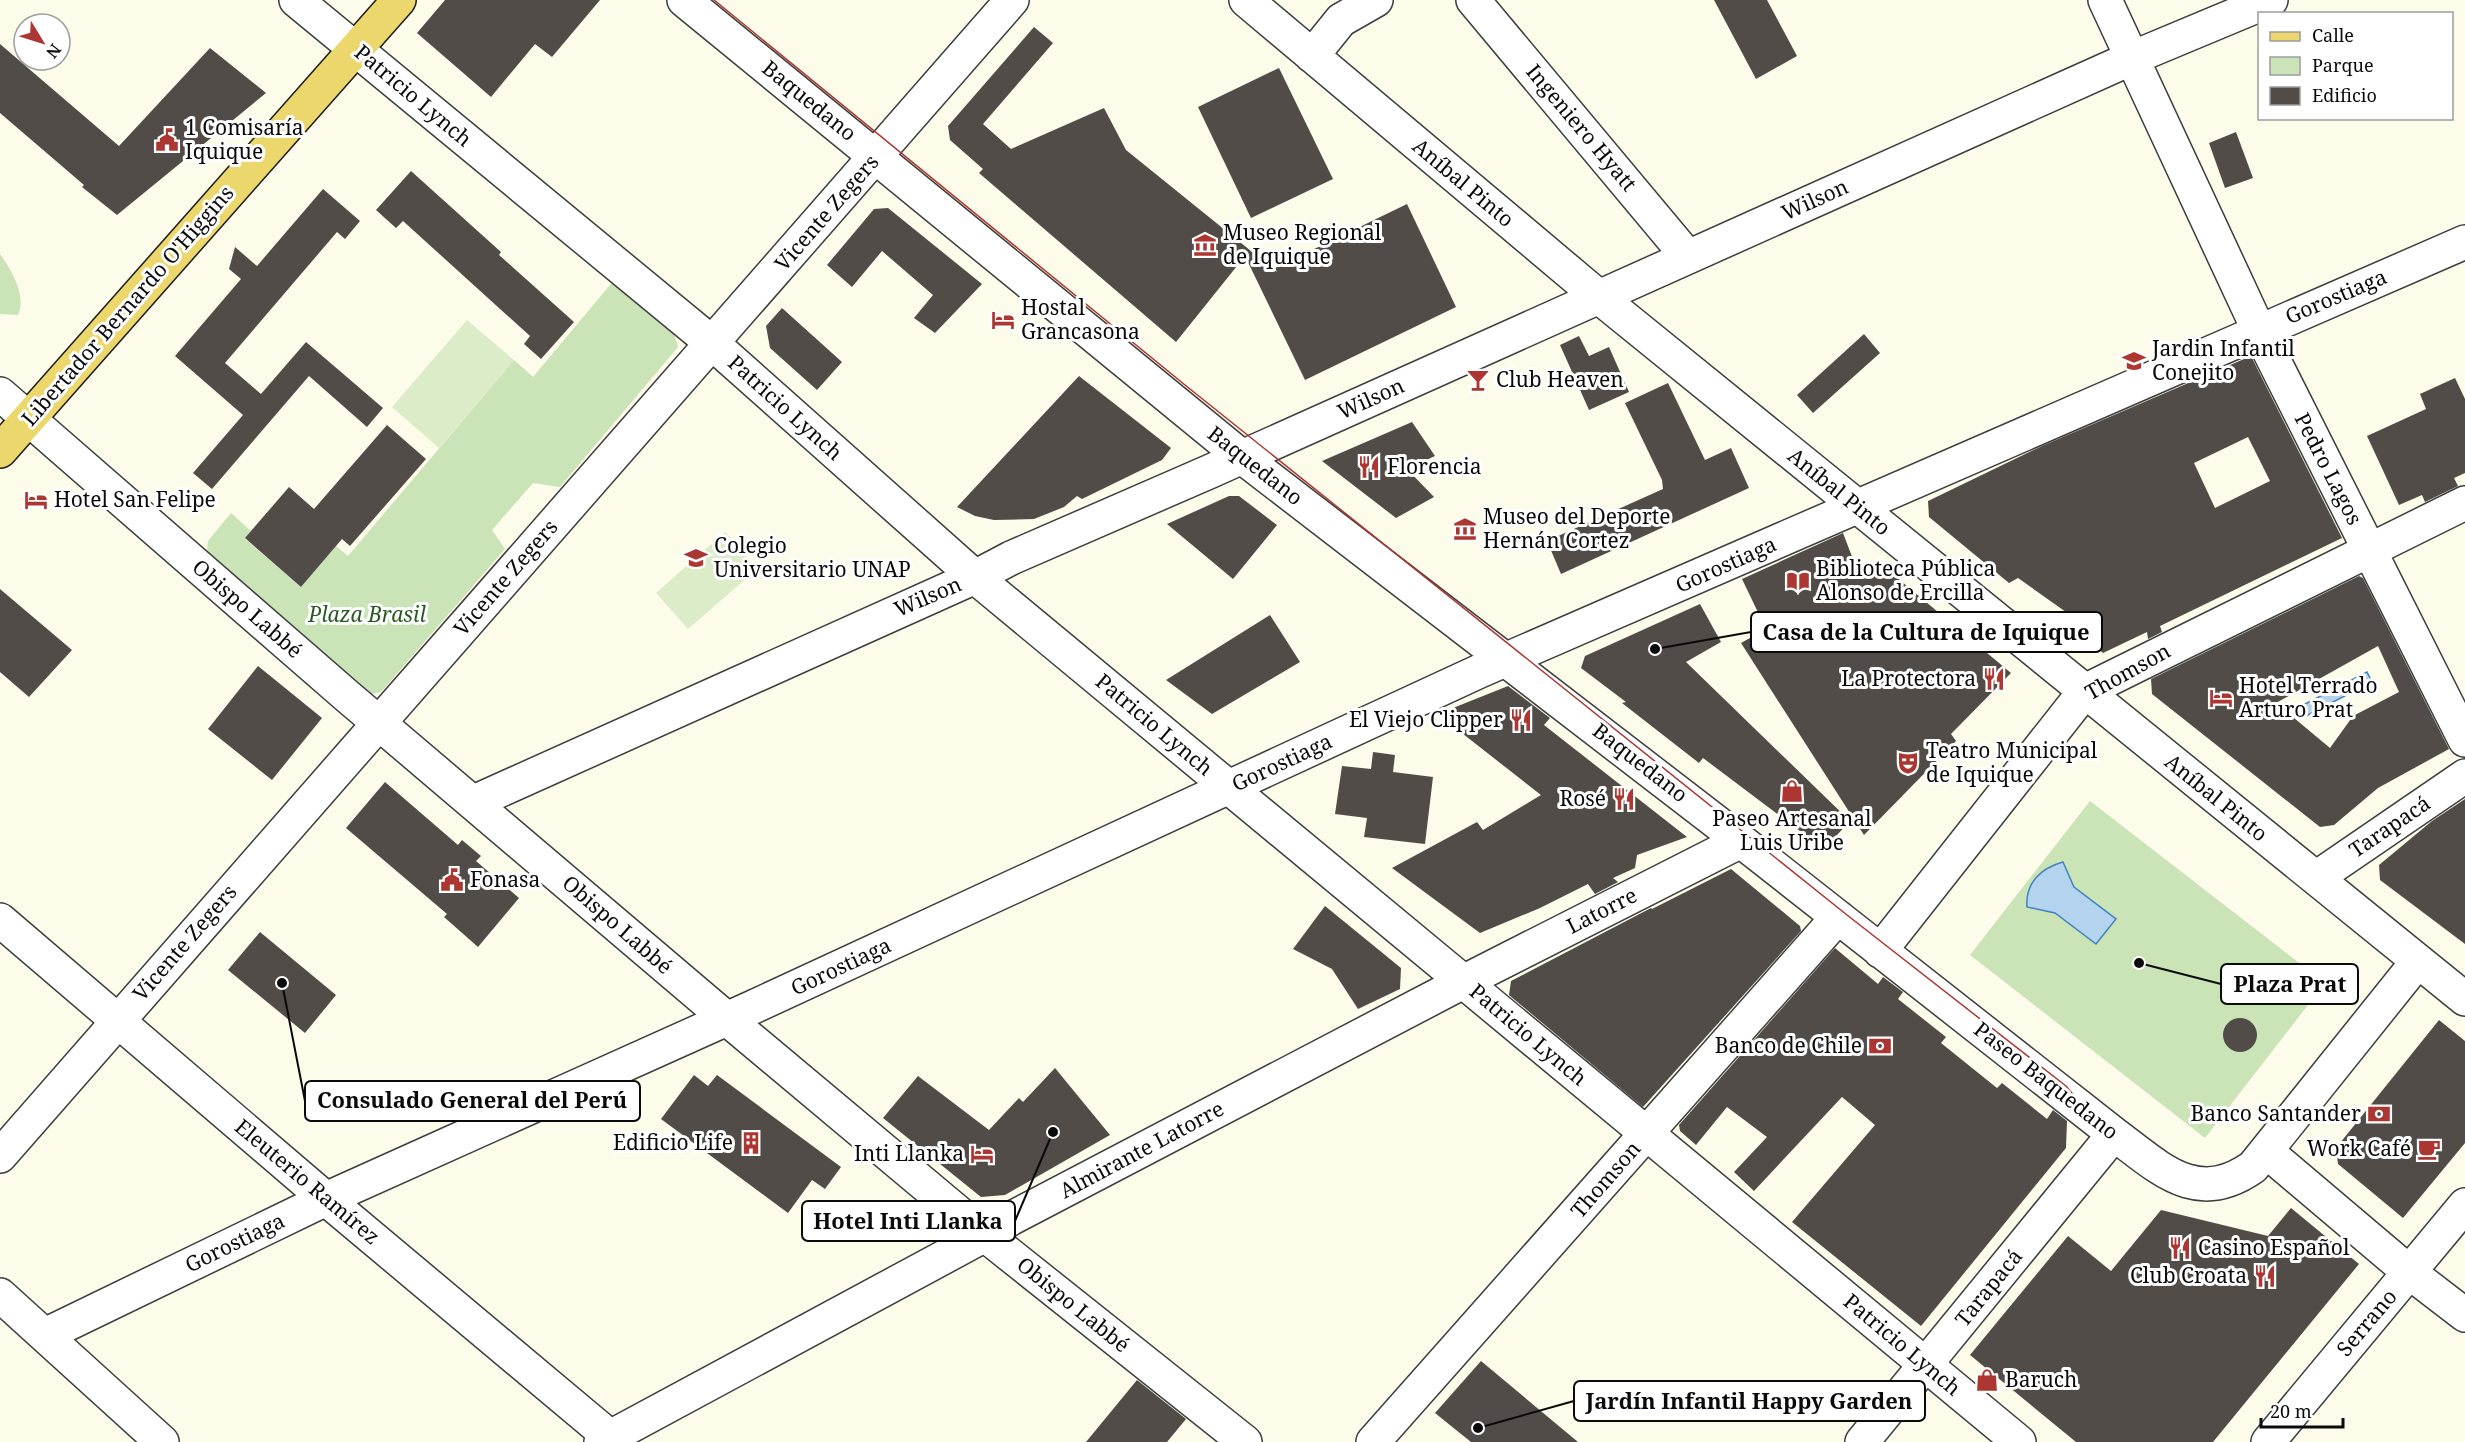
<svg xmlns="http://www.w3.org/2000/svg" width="2465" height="1442" viewBox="0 0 2465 1442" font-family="'Noto Serif',serif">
<rect width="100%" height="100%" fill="#fdfbe9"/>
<!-- green -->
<path fill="#cae3b7" d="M 0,254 C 11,269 27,296 18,315 L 0,314 Z
M 615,279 L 673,330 L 678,347 L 560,487 L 533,483 L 492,530 L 505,549 L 381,692 L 368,695 L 206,563 L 208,541 L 231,513 L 251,531 L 245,539 L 301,587 L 336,546 L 348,556 L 514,360 L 533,377 Z
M 2090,801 L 2325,983 L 2205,1138 L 1970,955 Z"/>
<!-- pitch -->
<path fill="#dcebc8" d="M 467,320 L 514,360 L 439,448 L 392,407 Z
M 725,532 L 757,569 L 688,629 L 656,593 Z"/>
<!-- water -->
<path fill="#b3d3ef" stroke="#4182bf" stroke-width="1.5" d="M 2367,672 L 2372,682 L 2306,716 L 2301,706 Z
M 2063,862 L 2074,887 L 2116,919 L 2096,944 L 2055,913 L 2027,907 C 2025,883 2041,868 2063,862 Z"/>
<!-- building -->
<path fill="#524c48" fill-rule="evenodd" d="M 445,0 L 600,0 L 552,57 L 535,44 L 491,97 L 417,33 Z
M 1714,0 L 1767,0 L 1797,56 L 1756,79 Z
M 1034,27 L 1053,43 L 983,124 L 1011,149 L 1104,108 L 1126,150 L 1277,272 L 1275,268 L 1407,204 L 1456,307 L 1305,380 L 1245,256 L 1176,342 L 979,173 L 983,169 L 950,140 L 948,126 Z
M 0,44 L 119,146 L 210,48 L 266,93 L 117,215 L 82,187 L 84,185 L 0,113 Z
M 1279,68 L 1333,179 L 1251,218 L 1198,107 Z
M 2236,132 L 2253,178 L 2225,188 L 2209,143 Z
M 411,171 L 501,252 L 499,255 L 574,322 L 541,359 L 524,344 L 530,336 L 403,221 L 396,228 L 376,210 Z
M 323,189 L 360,221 L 345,239 L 337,232 L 225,363 L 261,394 L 306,342 L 383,408 L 367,427 L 309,376 L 212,489 L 193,473 L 243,415 L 175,356 L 241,279 L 229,269 L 235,247 L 257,266 Z
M 888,208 L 982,284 L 935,333 L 914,318 L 933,295 L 882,251 L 852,287 L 827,265 L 874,209 Z
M 782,308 L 842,362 L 817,390 L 770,348 L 766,326 Z
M 1864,334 L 1880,353 L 1813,413 L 1797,395 Z
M 1579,336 L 1589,356 L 1609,347 L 1629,392 L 1589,410 L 1560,345 Z
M 2251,356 L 2342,538 L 2160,626 L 2162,632 L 2148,639 L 2147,632 L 2103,653 L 2084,637 L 2090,629 L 2018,578 L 2009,583 L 1929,517 L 1928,501 L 2042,446 ZM 2248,437 L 2270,481 L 2215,508 L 2194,463 Z
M 1079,376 L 1171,448 L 1162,460 L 1082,499 L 1077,496 L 1064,507 L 1034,519 L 994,520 L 975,516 L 957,507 Z
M 2455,378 L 2465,399 L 2465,473 L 2454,478 L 2458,486 L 2425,502 L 2422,495 L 2399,505 L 2367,436 L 2426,409 L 2420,394 Z
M 1668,383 L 1705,460 L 1731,448 L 1749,488 L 1561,574 L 1547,541 L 1663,489 L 1662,480 L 1625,403 Z
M 1412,422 L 1435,456 L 1407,469 L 1434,497 L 1396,518 L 1322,461 Z
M 387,425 L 426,459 L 350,546 L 342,539 L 301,587 L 245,538 L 289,487 L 314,509 Z
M 1229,496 L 1239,496 L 1277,525 L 1233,579 L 1167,524 Z
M 1843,533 L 1859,575 L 1877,561 L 2011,673 L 1951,734 L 1956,741 L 1864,835 L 1741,643 L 1766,629 L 1742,579 Z
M 2359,576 L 2363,578 L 2449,749 L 2378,788 L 2334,825 L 2320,827 L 2152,694 L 2151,679 ZM 2378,646 L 2399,692 L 2353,716 L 2330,748 L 2276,703 Z
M 0,589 L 72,650 L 29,697 L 0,672 Z
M 1700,604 L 1721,642 L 1686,662 L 1850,821 L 1824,849 L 1703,758 L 1699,763 L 1622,703 L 1626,702 L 1581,668 L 1585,656 Z
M 1270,615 L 1300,662 L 1212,714 L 1166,680 Z
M 258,666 L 322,718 L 272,780 L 208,729 Z
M 1508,686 L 1550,718 L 1544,725 L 1687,837 L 1637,855 L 1635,868 L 1613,878 L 1618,882 L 1595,894 L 1588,884 L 1540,908 L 1480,933 L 1392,868 L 1477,822 L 1483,830 L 1541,795 L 1458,730 L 1462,725 L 1443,712 Z
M 1373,752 L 1395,755 L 1393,772 L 1433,777 L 1425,844 L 1364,837 L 1367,818 L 1335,814 L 1342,766 L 1371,769 Z
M 385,782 L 458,845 L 462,840 L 481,856 L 476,861 L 519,898 L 478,947 L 444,917 L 447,914 L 346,828 Z
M 2465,799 L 2465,944 L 2380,880 L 2379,865 L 2432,821 Z
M 1731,869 L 1800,926 L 1801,931 L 1643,1107 L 1509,995 L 1511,981 L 1651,908 L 1652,909 Z
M 1325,906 L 1401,968 L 1400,989 L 1358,1009 L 1332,969 L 1293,949 Z
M 260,932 L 336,995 L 305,1033 L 228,970 Z
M 1835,948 L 1878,984 L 1883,977 L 1903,992 L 1898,999 L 1946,1037 L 1941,1043 L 1997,1088 L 2002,1083 L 2047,1119 L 2053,1110 L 2067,1121 L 2066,1148 L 1921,1326 L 1792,1222 L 1875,1125 L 1842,1097 L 1754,1191 L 1734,1172 L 1767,1137 L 1727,1107 L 1696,1145 L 1680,1131 L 1679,1125 Z
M2223 1035a17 17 0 1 1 34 0a17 17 0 1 1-34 0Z
M 2439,1020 L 2465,1041 L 2465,1143 L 2403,1218 L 2338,1164 L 2336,1148 Z
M 1055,1068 L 1110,1135 L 1005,1195 L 981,1197 L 883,1118 L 918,1076 L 989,1130 L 1019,1098 L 1023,1102 Z
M 694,1075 L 708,1086 L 717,1075 L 841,1167 L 825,1189 L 812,1180 L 788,1213 L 661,1119 Z
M 2291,1208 L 2359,1264 L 2213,1442 L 2076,1442 L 1970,1355 L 2068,1236 L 2111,1271 L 2161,1210 L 2268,1236 Z
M 1481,1361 L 1578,1442 L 1471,1442 L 1435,1413 Z
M 1137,1380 L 1186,1419 L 1167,1442 L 1086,1442 Z"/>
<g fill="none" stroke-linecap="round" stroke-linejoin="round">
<!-- minor casing -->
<g stroke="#3d3d3d" stroke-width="36">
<path id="minor" d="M 296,0 L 712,343 L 975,577 L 2019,1442
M 684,0 L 1242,457 L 1741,841 L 2114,1134 C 2160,1168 2196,1207 2253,1167 L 2418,961
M 1246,0 L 1599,297 L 2465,999
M 1473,0 L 1688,257
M 2105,0 L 2259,331 L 2465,740
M 1312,56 L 1341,20 L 1376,0
M 0,394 L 347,696 L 727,1019 L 985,1235 L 1245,1442
M 474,802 L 975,577 L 1011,558 L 1211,471 L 2132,58 L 2271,0
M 2316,878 L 2465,776
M 0,920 L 326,1199 L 616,1442
M 1880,951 L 2085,691 L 2465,503
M 2266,1151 L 2409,1272 L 2465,1315
M 0,1156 L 1012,0
M 0,1295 L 162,1442
M 45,1335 L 326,1199 L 751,1008 L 1482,670 L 2465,242
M 601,1442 L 985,1235 L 1010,1219 L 1463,982 L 1741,841
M 1373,1442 L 1838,917
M 1862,1442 L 2114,1134
M 2268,1442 L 2465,1205"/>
</g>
<!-- major casing -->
<g stroke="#1b1b1b" stroke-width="36">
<path id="major" d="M 0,451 L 399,0"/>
</g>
<!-- minor -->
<use href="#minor" stroke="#fff" stroke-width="33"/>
<!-- major -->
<use href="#major" stroke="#ebd76b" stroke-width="33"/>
<!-- tram -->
<path stroke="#ac3631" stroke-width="1.5" d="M 714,0 L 1185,385 L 1847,915 L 2066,1086 L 2103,1131"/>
</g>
<!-- icons -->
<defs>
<g id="civic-bare" transform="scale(1.8)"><path d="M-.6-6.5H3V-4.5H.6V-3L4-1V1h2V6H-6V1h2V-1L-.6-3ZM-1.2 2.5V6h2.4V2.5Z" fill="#ac3631" stroke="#fff" stroke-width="2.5" paint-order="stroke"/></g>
<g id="museum-bare" transform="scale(1.8)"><path d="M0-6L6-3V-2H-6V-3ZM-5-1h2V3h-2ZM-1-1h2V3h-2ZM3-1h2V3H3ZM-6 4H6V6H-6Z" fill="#ac3631" stroke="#fff" stroke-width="2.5" paint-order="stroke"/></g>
<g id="hotel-bare" transform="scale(1.8)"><path d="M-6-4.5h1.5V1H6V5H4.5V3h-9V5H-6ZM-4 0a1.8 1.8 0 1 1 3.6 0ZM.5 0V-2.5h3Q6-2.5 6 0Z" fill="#ac3631" stroke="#fff" stroke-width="2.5" paint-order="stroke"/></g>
<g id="school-bare" transform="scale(1.8)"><path d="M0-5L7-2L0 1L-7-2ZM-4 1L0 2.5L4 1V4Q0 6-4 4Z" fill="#ac3631" stroke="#fff" stroke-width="2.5" paint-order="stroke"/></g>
<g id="bar-bare" transform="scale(1.8)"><path d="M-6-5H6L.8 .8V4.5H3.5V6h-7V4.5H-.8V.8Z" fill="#ac3631" stroke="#fff" stroke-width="2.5" paint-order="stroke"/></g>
<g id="restaurant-bare" transform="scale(1.8)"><path d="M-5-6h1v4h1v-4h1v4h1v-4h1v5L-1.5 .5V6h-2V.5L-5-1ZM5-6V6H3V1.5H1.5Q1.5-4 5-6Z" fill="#ac3631" stroke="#fff" stroke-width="2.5" paint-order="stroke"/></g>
<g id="library-bare" transform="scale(1.8)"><path d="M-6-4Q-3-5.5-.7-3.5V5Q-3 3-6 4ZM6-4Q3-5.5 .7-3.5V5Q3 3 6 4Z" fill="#ac3631" stroke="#fff" stroke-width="2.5" paint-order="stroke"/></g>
<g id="theatre-bare" transform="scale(1.8)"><path d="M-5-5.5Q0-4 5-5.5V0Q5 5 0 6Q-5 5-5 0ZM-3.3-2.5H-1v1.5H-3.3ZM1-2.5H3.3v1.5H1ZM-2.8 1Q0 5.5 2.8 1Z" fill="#ac3631" stroke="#fff" stroke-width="2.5" paint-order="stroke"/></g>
<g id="shop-bare" transform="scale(1.8)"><path d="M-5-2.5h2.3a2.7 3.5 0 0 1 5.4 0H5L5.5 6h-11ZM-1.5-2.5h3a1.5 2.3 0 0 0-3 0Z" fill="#ac3631" stroke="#fff" stroke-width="2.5" paint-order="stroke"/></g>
<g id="bank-bare" transform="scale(1.8)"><path d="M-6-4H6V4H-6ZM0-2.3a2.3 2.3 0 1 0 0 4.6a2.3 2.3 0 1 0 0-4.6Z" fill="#ac3631" stroke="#fff" stroke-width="2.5" paint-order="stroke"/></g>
<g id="building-bare" transform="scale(1.8)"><path d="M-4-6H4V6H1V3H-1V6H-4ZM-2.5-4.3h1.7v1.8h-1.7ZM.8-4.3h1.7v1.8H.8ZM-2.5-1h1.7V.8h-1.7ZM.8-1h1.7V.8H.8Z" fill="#ac3631" stroke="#fff" stroke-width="2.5" paint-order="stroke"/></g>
<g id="cafe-bare" transform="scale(1.8)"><path d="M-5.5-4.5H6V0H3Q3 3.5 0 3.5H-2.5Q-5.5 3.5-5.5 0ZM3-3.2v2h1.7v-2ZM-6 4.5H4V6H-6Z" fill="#ac3631" stroke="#fff" stroke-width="2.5" paint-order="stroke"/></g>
</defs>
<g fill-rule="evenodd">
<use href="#civic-bare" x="167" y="140"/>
<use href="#museum-bare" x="1205" y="245"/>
<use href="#hotel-bare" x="1003" y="320"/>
<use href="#school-bare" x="2134" y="361"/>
<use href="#bar-bare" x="1478" y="380"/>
<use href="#restaurant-bare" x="1369" y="467"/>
<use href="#hotel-bare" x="36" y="500"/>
<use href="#museum-bare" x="1465" y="529"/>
<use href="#school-bare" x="696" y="558"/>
<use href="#library-bare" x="1798" y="581"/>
<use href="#restaurant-bare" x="1994" y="679"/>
<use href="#hotel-bare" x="2221" y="698"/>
<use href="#restaurant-bare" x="1521" y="720"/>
<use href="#theatre-bare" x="1908" y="763"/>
<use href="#shop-bare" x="1792" y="791"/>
<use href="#restaurant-bare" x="1624" y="799"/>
<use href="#civic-bare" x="452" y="880"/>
<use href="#bank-bare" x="1880" y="1046"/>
<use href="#bank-bare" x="2379" y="1114"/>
<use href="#building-bare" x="751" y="1143"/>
<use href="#cafe-bare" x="2429" y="1149"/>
<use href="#hotel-bare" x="982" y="1154"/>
<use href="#restaurant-bare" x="2180" y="1248"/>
<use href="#restaurant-bare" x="2265" y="1276"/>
<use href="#shop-bare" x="1987" y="1380"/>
</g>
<g text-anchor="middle" stroke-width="6" stroke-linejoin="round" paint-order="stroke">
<!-- street labels -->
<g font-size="21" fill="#0a0a0a" stroke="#fff">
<text transform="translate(413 96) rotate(40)" y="7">Patricio Lynch</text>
<text transform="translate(809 101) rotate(39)" y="7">Baquedano</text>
<text transform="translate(1581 128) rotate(50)" y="7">Ingeniero Hyatt</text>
<text transform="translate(1463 183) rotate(40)" y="7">Aníbal Pinto</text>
<text transform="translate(1815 200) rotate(-24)" y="7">Wilson</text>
<text transform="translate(827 213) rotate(-49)" y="7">Vicente Zegers</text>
<text transform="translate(2336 297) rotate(-23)" y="7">Gorostiaga</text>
<text transform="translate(128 306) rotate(-49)" y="7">Libertador Bernardo O'Higgins</text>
<text transform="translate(1371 399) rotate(-24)" y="7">Wilson</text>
<text transform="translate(785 408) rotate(42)" y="7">Patricio Lynch</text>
<text transform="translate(1255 466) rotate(38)" y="7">Baquedano</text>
<text transform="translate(2328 469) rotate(63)" y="7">Pedro Lagos</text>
<text transform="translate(1839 492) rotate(39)" y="7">Aníbal Pinto</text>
<text transform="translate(1726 565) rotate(-24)" y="7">Gorostiaga</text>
<text transform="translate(506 578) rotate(-49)" y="7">Vicente Zegers</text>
<text transform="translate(928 597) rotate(-23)" y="7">Wilson</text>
<text transform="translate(247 609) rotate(41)" y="7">Obispo Labbé</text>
<text transform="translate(2128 672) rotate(-29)" y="7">Thomson</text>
<text transform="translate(1154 725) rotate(40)" y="7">Patricio Lynch</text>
<text transform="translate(1282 763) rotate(-25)" y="7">Gorostiaga</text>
<text transform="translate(1640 763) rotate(38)" y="7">Baquedano</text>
<text transform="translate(2216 798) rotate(39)" y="7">Aníbal Pinto</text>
<text transform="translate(2390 827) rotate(-34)" y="7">Tarapacá</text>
<text transform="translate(1602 911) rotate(-27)" y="7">Latorre</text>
<text transform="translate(617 925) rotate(41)" y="7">Obispo Labbé</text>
<text transform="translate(185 943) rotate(-49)" y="7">Vicente Zegers</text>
<text transform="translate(841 967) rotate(-25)" y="7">Gorostiaga</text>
<text transform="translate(1528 1035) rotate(40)" y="7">Patricio Lynch</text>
<text transform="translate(2046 1081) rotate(38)" y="7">Paseo Baquedano</text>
<text transform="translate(1142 1150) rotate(-28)" y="7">Almirante Latorre</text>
<text transform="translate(1606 1180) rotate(-49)" y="7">Thomson</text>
<text transform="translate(307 1182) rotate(40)" y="7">Eleuterio Ramírez</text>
<text transform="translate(235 1243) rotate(-26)" y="7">Gorostiaga</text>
<text transform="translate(1989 1288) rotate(-51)" y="7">Tarapacá</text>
<text transform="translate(1073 1305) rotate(39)" y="7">Obispo Labbé</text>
<text transform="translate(2367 1323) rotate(-50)" y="7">Serrano</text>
<text transform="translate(1902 1345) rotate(40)" y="7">Patricio Lynch</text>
</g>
<!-- poi labels -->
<g font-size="21" fill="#0a0a0a" stroke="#fff" text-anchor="start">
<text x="185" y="135">1 Comisaría<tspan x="185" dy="24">Iquique</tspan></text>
<text x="1223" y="240">Museo Regional<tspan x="1223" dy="24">de Iquique</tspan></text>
<text x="1021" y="315">Hostal<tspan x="1021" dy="24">Grancasona</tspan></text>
<text x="2152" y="356">Jardin Infantil<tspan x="2152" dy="24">Conejito</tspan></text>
<text x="1496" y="387">Club Heaven</text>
<text x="1387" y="474">Florencia</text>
<text x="54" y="507">Hotel San Felipe</text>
<text x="1483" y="524">Museo del Deporte<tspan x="1483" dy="24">Hernán Cortez</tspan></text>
<text x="714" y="553">Colegio<tspan x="714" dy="24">Universitario UNAP</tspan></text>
<text x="1816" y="576">Biblioteca Pública<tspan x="1816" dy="24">Alonso de Ercilla</tspan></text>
<text x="1976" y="686" text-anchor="end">La Protectora</text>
<text x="2239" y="693">Hotel Terrado<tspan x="2239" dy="24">Arturo Prat</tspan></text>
<text x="1503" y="727" text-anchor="end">El Viejo Clipper</text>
<text x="1926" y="758">Teatro Municipal<tspan x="1926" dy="24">de Iquique</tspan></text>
<text x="1606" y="806" text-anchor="end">Rosé</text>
<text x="1792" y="826" text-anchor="middle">Paseo Artesanal<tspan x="1792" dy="24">Luis Uribe</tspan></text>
<text x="470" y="887">Fonasa</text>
<text x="1862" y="1053" text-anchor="end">Banco de Chile</text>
<text x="2361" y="1121" text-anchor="end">Banco Santander</text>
<text x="733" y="1150" text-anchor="end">Edificio Life</text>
<text x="2411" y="1156" text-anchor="end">Work Café</text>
<text x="964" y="1161" text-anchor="end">Inti Llanka</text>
<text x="2198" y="1255">Casino Español</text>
<text x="2247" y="1283" text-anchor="end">Club Croata</text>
<text x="2005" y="1387">Baruch</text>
</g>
<!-- park labels -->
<g font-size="21" font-style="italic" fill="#295a22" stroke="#fff">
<text x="367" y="622">Plaza Brasil</text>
</g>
</g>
<!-- callouts -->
<path fill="none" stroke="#0a0a0a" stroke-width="2" d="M1655 649L1751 632M2139 963L2221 984M282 983L305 1101M1053 1132L1015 1221M1478 1428L1574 1401"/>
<g fill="#0a0a0a" stroke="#fff" stroke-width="2">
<circle cx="1655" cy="649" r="6"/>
<circle cx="2139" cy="963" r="6"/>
<circle cx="282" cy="983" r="6"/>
<circle cx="1053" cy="1132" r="6"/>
<circle cx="1478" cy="1428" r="6"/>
</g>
<g fill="#fff" stroke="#0a0a0a" stroke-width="2">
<rect x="1751" y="612" width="351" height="40" rx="6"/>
<rect x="2221" y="964" width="137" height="40" rx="6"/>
<rect x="305" y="1081" width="335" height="40" rx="6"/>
<rect x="802" y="1201" width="213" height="40" rx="6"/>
<rect x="1574" y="1381" width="351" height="40" rx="6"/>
</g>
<g font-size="22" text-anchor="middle" font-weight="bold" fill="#0a0a0a">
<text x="1926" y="640">Casa de la Cultura de Iquique</text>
<text x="2290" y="992">Plaza Prat</text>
<text x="472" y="1108">Consulado General del Perú</text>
<text x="908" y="1229">Hotel Inti Llanka</text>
<text x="1749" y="1409">Jardín Infantil Happy Garden</text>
</g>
<!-- legend -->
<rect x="2258" y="12" width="195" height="108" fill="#ffffff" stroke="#9d9d9d" stroke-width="1.5"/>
<rect x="2270" y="32" width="30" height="9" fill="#ebd76b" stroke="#9d9d9d" stroke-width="1.5"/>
<text x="2312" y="42" font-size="18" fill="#0a0a0a">Calle</text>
<rect x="2270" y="57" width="30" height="18" fill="#cae3b7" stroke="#9d9d9d" stroke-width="1.5"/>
<text x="2312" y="72" font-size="18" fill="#0a0a0a">Parque</text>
<rect x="2270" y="87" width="30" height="18" fill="#524c48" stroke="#9d9d9d" stroke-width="1.5"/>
<text x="2312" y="102" font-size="18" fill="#0a0a0a">Edificio</text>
<!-- north arrow -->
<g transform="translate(42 42) rotate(128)"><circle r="28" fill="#ffffff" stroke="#9d9d9d" stroke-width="1.5"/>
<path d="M0-4.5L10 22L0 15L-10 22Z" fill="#ac3631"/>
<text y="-9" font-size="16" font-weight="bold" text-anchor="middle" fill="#0a0a0a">N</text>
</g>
<!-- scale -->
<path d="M2261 1418v9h82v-9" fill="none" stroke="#0a0a0a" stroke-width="3"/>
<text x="2270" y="1418" font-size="18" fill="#0a0a0a" stroke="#ffffff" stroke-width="4.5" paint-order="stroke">20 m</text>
</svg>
